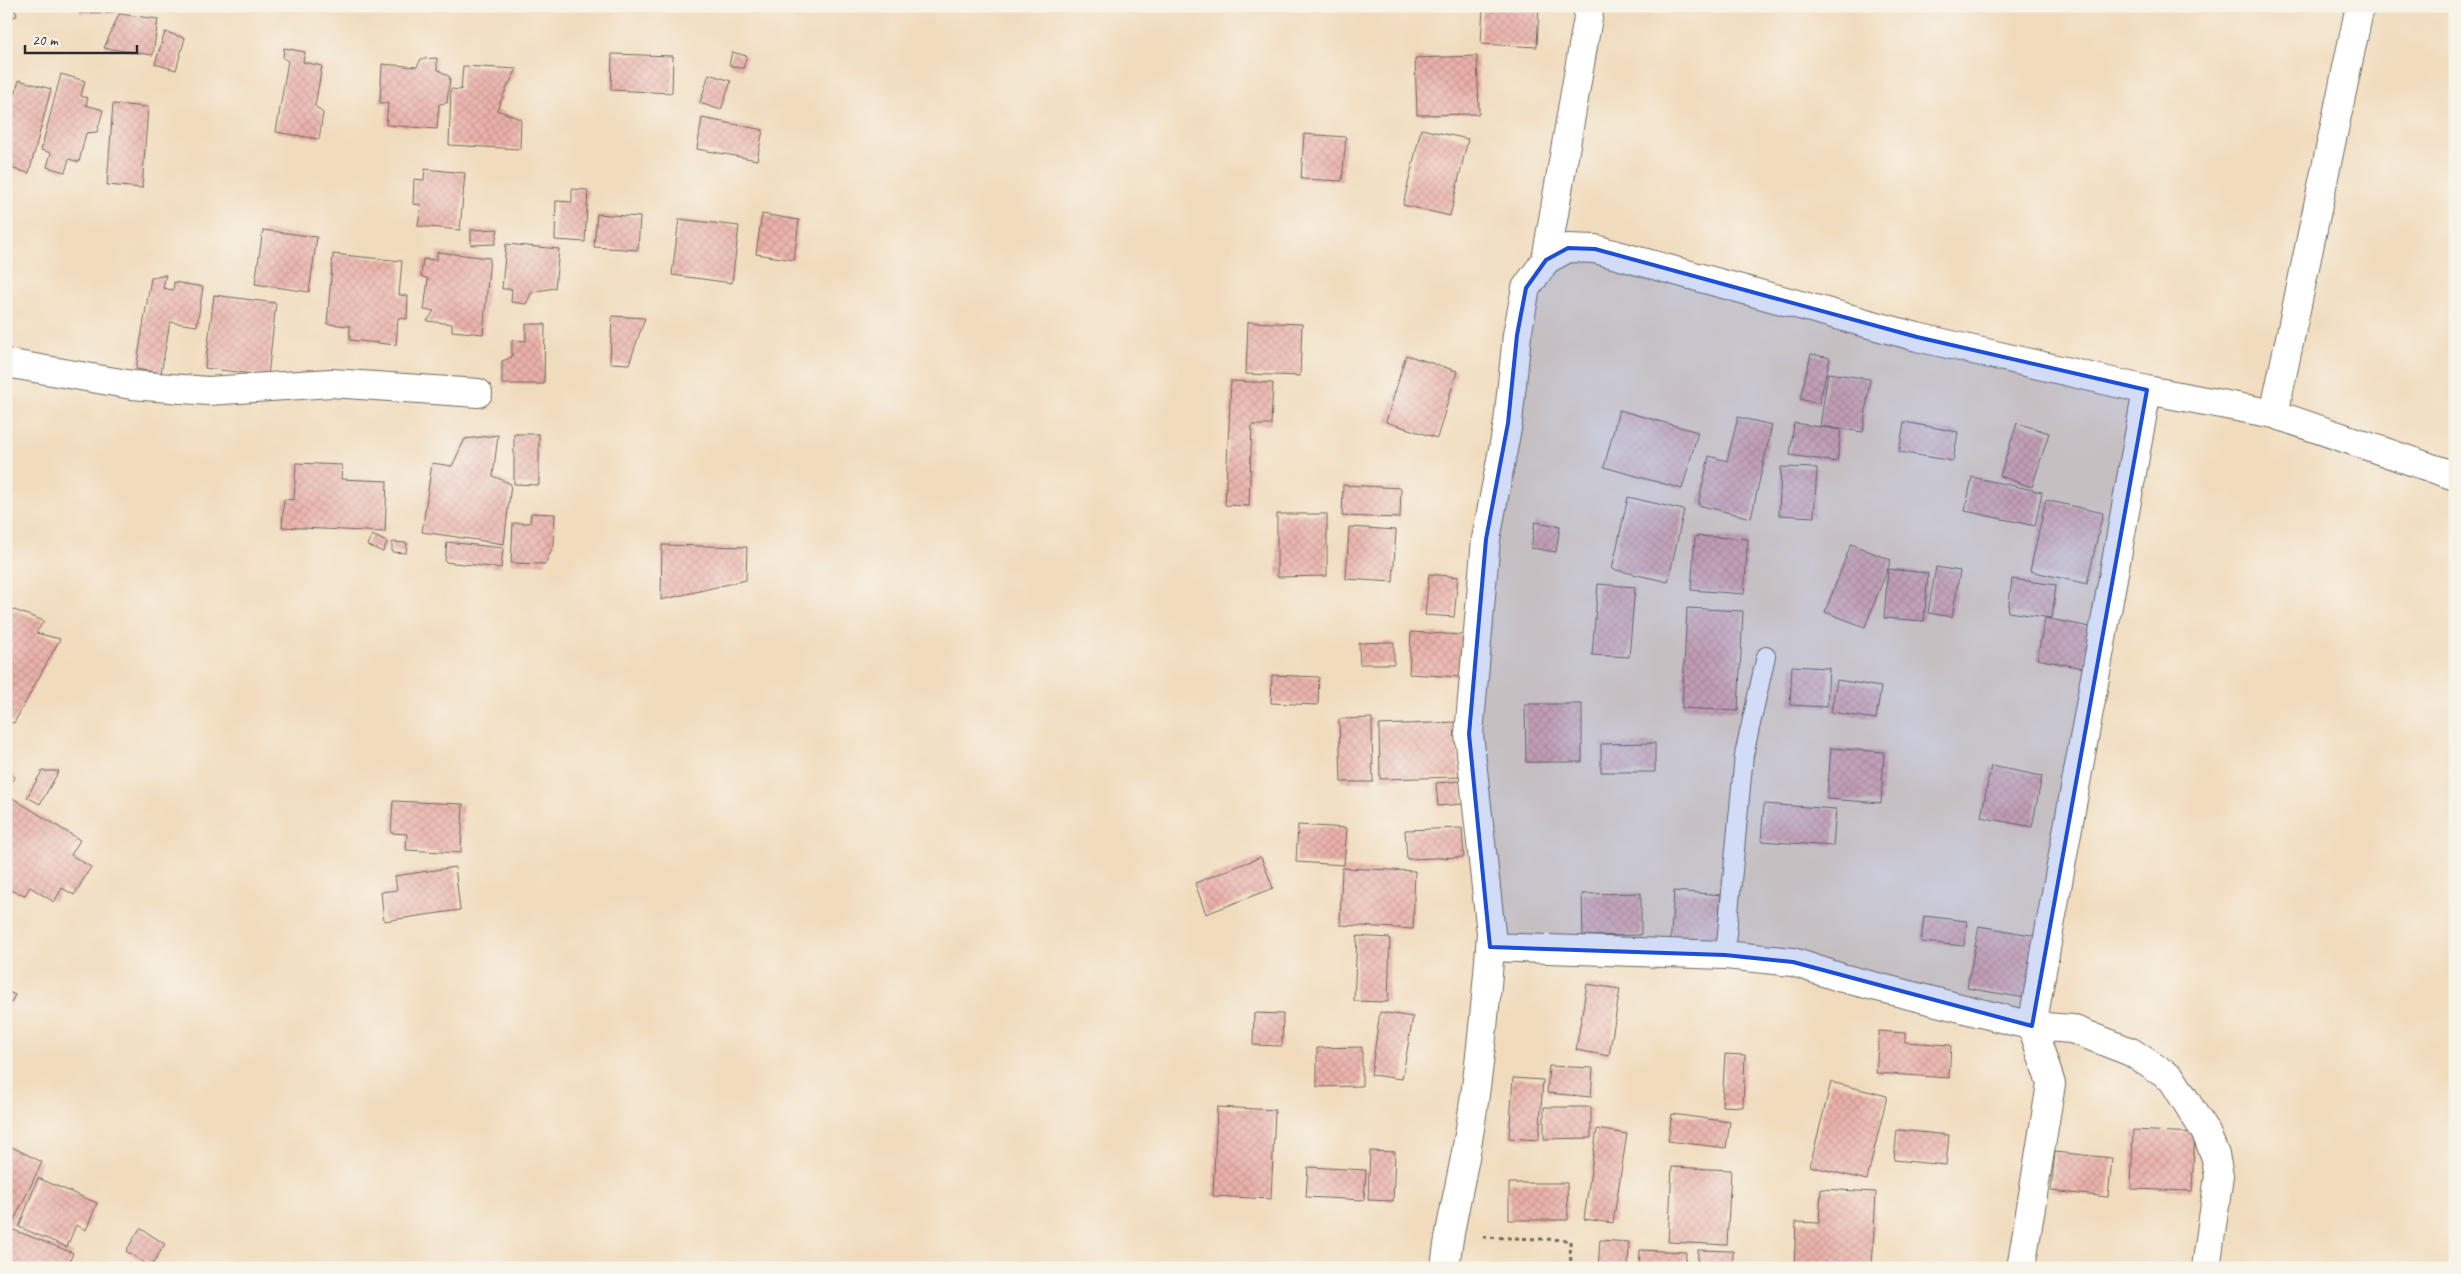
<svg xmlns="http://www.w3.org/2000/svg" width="2461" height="1274" viewBox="0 0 2461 1274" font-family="Caveat,sans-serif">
<defs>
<pattern id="building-cross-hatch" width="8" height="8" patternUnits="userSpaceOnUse" patternTransform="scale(1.25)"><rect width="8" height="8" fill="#eab1aa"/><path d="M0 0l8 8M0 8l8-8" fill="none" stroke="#c99892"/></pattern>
</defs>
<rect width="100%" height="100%" fill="#f7f3e8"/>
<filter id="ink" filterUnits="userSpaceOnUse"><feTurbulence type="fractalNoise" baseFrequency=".02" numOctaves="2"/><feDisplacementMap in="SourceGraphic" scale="10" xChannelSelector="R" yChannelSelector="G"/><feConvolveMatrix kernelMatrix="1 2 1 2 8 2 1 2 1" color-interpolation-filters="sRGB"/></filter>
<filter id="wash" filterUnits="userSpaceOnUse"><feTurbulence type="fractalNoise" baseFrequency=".0096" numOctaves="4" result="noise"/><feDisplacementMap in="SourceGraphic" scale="20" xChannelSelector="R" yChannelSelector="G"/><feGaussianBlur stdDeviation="1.12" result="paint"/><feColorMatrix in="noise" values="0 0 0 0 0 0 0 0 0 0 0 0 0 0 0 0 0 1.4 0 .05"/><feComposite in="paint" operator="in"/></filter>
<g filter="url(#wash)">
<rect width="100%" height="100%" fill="#f1dbbd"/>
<g id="blocks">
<!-- building -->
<path fill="url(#building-cross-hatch)" d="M 6,6 L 14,6 L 17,16 L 6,19 Z
M 82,6 L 115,6 L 115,12 L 79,13 Z
M 1483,6 L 1539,6 L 1537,47 L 1481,44 Z
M 119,14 L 158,19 L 153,55 L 104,48 Z
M 165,32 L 185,38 L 176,70 L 155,64 Z
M 284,48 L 305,52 L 303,62 L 322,66 L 315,106 L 323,113 L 319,139 L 276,132 L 288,61 L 283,58 Z
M 732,52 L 747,56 L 743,69 L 729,65 Z
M 612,54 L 673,56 L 672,93 L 611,90 Z
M 1477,56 L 1479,114 L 1417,115 L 1415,58 Z
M 437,58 L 437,69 L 450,77 L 447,103 L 439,104 L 437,129 L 386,125 L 388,103 L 380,103 L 382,64 L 417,67 L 421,59 Z
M 463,66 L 517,69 L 507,87 L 497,110 L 521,119 L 520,149 L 449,145 L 451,89 L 461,90 Z
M 61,74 L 85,81 L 81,96 L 88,98 L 86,105 L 103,110 L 97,132 L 86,133 L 79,162 L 69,159 L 65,172 L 47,167 L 51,153 L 41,150 Z
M 709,74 L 731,81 L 721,110 L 700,103 Z
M 19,80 L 51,89 L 29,173 L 6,167 L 6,128 Z
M 113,104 L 148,107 L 142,188 L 107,185 Z
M 702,118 L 763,130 L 757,160 L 697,149 Z
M 1421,129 L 1468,139 L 1450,216 L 1403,205 Z
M 1304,134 L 1346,137 L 1342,181 L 1301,179 Z
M 425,169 L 465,173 L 460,230 L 418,226 L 421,205 L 413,204 L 414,179 L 424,180 Z
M 572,189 L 588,190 L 585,242 L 555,240 L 556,201 L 572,202 Z
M 597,214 L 640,217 L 638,250 L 594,247 Z
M 762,214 L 799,220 L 794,260 L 756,254 Z
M 679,219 L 739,226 L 732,283 L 672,275 Z
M 498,229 L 495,244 L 471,245 L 471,230 Z
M 263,230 L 317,237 L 309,292 L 255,284 Z
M 506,244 L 559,249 L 555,288 L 532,292 L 526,304 L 511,302 L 512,289 L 502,289 Z
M 437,252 L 490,258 L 483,334 L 452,331 L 452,324 L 427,321 L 434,311 L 424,310 L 428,279 L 421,276 L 423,259 L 437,260 Z
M 333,254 L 402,261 L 399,295 L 408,296 L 407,319 L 398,318 L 396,345 L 350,340 L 350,326 L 327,324 Z
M 166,275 L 163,288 L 173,290 L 174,282 L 203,287 L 197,326 L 170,322 L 161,373 L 136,369 L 151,278 Z
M 214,295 L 276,303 L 268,376 L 205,368 Z
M 612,316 L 645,318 L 629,364 L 610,363 Z
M 1248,322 L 1302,324 L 1300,376 L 1246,374 Z
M 526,324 L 545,324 L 544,384 L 502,384 L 502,361 L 512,357 L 512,340 L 526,341 Z
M 1811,354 L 1830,358 L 1819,404 L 1800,399 Z
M 1406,355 L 1457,371 L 1437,438 L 1386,422 Z
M 1828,373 L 1870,379 L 1863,432 L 1820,426 Z
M 1231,381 L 1273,383 L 1271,425 L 1252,425 L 1249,506 L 1225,505 Z
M 1619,410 L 1698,432 L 1682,489 L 1604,467 Z
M 1738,417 L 1772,425 L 1751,518 L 1698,505 L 1709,456 L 1727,461 Z
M 1904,422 L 1958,432 L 1953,461 L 1899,452 Z
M 1794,423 L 1841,430 L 1837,462 L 1790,455 Z
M 2017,423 L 2049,433 L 2032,487 L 2000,476 Z
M 514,434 L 539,434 L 539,485 L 514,484 Z
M 498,435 L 493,476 L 511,484 L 504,544 L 422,532 L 432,463 L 452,466 L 465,439 Z
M 296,463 L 342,465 L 341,479 L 387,481 L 385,532 L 282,527 L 284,499 L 294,500 Z
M 1781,467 L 1817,468 L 1814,517 L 1779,515 Z
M 1972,477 L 2042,492 L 2035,526 L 1965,511 Z
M 1343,485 L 1401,488 L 1400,518 L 1342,516 Z
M 1628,497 L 1684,510 L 1668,582 L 1612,569 Z
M 2046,500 L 2103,513 L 2087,584 L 2030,571 Z
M 531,513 L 555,514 L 554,545 L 545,564 L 511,563 L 513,523 L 530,523 Z
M 1277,514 L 1327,514 L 1327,576 L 1277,577 Z
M 1535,522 L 1560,526 L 1556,552 L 1531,548 Z
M 1349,527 L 1396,530 L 1393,582 L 1346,579 Z
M 372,535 L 387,542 L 383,552 L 367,545 Z
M 1695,536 L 1748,539 L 1744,594 L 1691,590 Z
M 392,542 L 407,543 L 406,553 L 392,552 Z
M 447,542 L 503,548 L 501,568 L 445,562 Z
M 1851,544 L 1891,560 L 1865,627 L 1825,612 Z
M 662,545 L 747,547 L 746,580 L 661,600 Z
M 1936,567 L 1960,571 L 1952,617 L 1928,613 Z
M 1888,569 L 1928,573 L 1924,621 L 1884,618 Z
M 1429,574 L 1458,577 L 1454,617 L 1425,615 Z
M 2012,579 L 2056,585 L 2052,618 L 2008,612 Z
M 1598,584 L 1635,587 L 1629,657 L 1592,655 Z
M 6,607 L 44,621 L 36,633 L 60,639 L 14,723 L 6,721 Z
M 1687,608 L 1743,611 L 1738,711 L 1682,708 Z
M 2045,618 L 2090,627 L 2083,668 L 2037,659 Z
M 1411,632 L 1463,635 L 1461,677 L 1409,674 Z
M 1394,642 L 1394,664 L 1360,664 L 1359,643 Z
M 1792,666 L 1829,668 L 1827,707 L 1790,705 Z
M 1272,675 L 1319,677 L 1318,705 L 1271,703 Z
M 1837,680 L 1881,687 L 1876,719 L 1831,712 Z
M 1525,704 L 1582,704 L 1582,762 L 1526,762 Z
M 1372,718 L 1373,782 L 1341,782 L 1339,719 Z
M 1457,722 L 1459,777 L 1380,779 L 1379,725 Z
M 1655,743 L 1655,772 L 1601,772 L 1601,744 Z
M 1831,748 L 1884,752 L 1881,803 L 1827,799 Z
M 1991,766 L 2042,776 L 2032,827 L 1981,817 Z
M 6,771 L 15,777 L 6,791 Z
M 42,771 L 59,771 L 40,804 L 27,797 Z
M 1461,781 L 1463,804 L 1438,806 L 1436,783 Z
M 6,794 L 80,840 L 71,855 L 91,867 L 74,895 L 62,888 L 54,902 L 30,887 L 25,895 L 6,889 Z
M 393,801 L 463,804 L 461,853 L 406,850 L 407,834 L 391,833 Z
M 1764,804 L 1836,809 L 1833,846 L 1761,841 Z
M 1298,825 L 1347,828 L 1344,865 L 1296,862 Z
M 1462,828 L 1464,857 L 1407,859 L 1405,830 Z
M 1261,857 L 1273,888 L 1206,914 L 1195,883 Z
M 455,867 L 460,910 L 384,921 L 381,892 L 397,890 L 395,876 Z
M 1342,868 L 1415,871 L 1413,929 L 1340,925 Z
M 1674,891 L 1721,895 L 1717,950 L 1670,947 Z
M 1641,893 L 1641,935 L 1583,936 L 1582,894 Z
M 1924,916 L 1967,921 L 1964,946 L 1921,942 Z
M 1979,926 L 2037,936 L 2025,998 L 1967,988 Z
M 1357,936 L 1390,938 L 1388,1002 L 1354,1001 Z
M 1587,984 L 1620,989 L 1609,1056 L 1576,1050 Z
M 6,991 L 15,995 L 6,1013 Z
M 1380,1012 L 1413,1017 L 1402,1079 L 1371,1075 Z
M 1254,1013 L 1283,1014 L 1282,1046 L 1253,1045 Z
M 1879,1031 L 1905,1033 L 1905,1042 L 1951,1045 L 1949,1078 L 1876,1073 Z
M 1362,1047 L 1362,1086 L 1317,1087 L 1317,1048 Z
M 1725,1054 L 1745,1055 L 1743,1107 L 1722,1106 Z
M 1549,1066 L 1593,1068 L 1591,1097 L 1547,1093 Z
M 1513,1078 L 1543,1080 L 1539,1140 L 1509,1138 Z
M 1831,1082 L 1887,1096 L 1867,1180 L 1810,1166 Z
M 1217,1107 L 1275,1110 L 1271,1199 L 1213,1196 Z
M 1544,1107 L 1591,1107 L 1591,1138 L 1544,1139 Z
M 1672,1114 L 1730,1122 L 1726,1148 L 1668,1141 Z
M 1597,1129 L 1627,1134 L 1613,1223 L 1584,1219 Z
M 1897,1130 L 1949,1135 L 1946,1165 L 1894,1160 Z
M 2133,1130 L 2195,1133 L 2192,1191 L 2131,1189 Z
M 6,1144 L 42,1162 L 6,1237 Z
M 1370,1151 L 1395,1152 L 1393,1201 L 1368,1200 Z
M 2055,1152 L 2112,1158 L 2108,1197 L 2051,1191 Z
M 1308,1167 L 1366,1170 L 1364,1200 L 1306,1197 Z
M 1672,1167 L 1731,1170 L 1727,1245 L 1668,1242 Z
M 38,1178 L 97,1203 L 86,1230 L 76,1225 L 67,1247 L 19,1227 Z
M 1509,1183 L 1567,1183 L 1568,1220 L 1509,1220 Z
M 1821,1189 L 1876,1192 L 1872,1268 L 1794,1268 L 1796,1222 L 1819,1223 Z
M 140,1228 L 165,1244 L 151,1267 L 126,1251 Z
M 11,1229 L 73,1253 L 67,1268 L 6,1268 L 6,1242 Z
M 1600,1240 L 1629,1242 L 1628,1268 L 1598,1268 Z
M 1640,1250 L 1686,1252 L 1685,1268 L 1639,1268 Z
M 1698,1250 L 1733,1251 L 1733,1268 L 1697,1268 Z"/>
</g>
</g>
<g filter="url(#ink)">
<use href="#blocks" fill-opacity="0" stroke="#70695e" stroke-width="1"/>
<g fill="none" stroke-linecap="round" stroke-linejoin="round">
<!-- lane casing -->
<g stroke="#70695e" stroke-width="20">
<path id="lane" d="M 1725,955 L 1744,755 L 1766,656"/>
</g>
<!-- street casing -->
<g stroke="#70695e" stroke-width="30">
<path id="street" d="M 1546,260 L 1590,6
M 6,363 L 132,385 L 208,391 L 331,383 L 478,393
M 2274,414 L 2360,6
M 1490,947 L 1725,955 L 1793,962 L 1842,978 L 2032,1026 L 2072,1029 L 2131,1052 L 2172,1079 L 2206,1133 L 2215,1155 L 2219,1176 L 2206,1268
M 1445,1268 C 1449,1228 1459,1191 1466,1152 C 1479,1079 1486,1006 1491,933 L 1469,734 L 1486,539 L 1508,423 L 1517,335 L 1526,288 L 1546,260 L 1568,248 L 1595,249 L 1917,337 L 2147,390 L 2274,414 L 2455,476
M 2021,1268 L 2051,1084 L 2032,1026 L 2147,390"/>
</g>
<!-- path -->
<path stroke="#70695e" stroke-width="3" stroke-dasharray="4 4" stroke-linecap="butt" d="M 1483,1237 L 1570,1240 L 1571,1268"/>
<!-- lane -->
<use href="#lane" stroke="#fff" stroke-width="18"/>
<!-- street -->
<use href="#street" stroke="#fff" stroke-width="28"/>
</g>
</g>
<!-- marked area -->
<path fill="#1d4ed8" fill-opacity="0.2" stroke="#1d4ed8" stroke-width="4" stroke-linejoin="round" d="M 1568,248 L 1595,249 L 1917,337 L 2147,390 L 2032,1026 L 1793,962 L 1725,955 L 1490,947 L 1469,734 L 1486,539 L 1508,423 L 1517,335 L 1526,288 L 1546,260 Z"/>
<!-- margin -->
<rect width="2461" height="1274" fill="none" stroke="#f7f3e8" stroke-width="25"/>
<!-- scale -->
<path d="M25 45v8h112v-8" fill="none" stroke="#2b2b2b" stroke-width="2.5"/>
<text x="32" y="45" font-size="15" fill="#2b2b2b" stroke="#f7f3e8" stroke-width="4" paint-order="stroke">20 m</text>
</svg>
